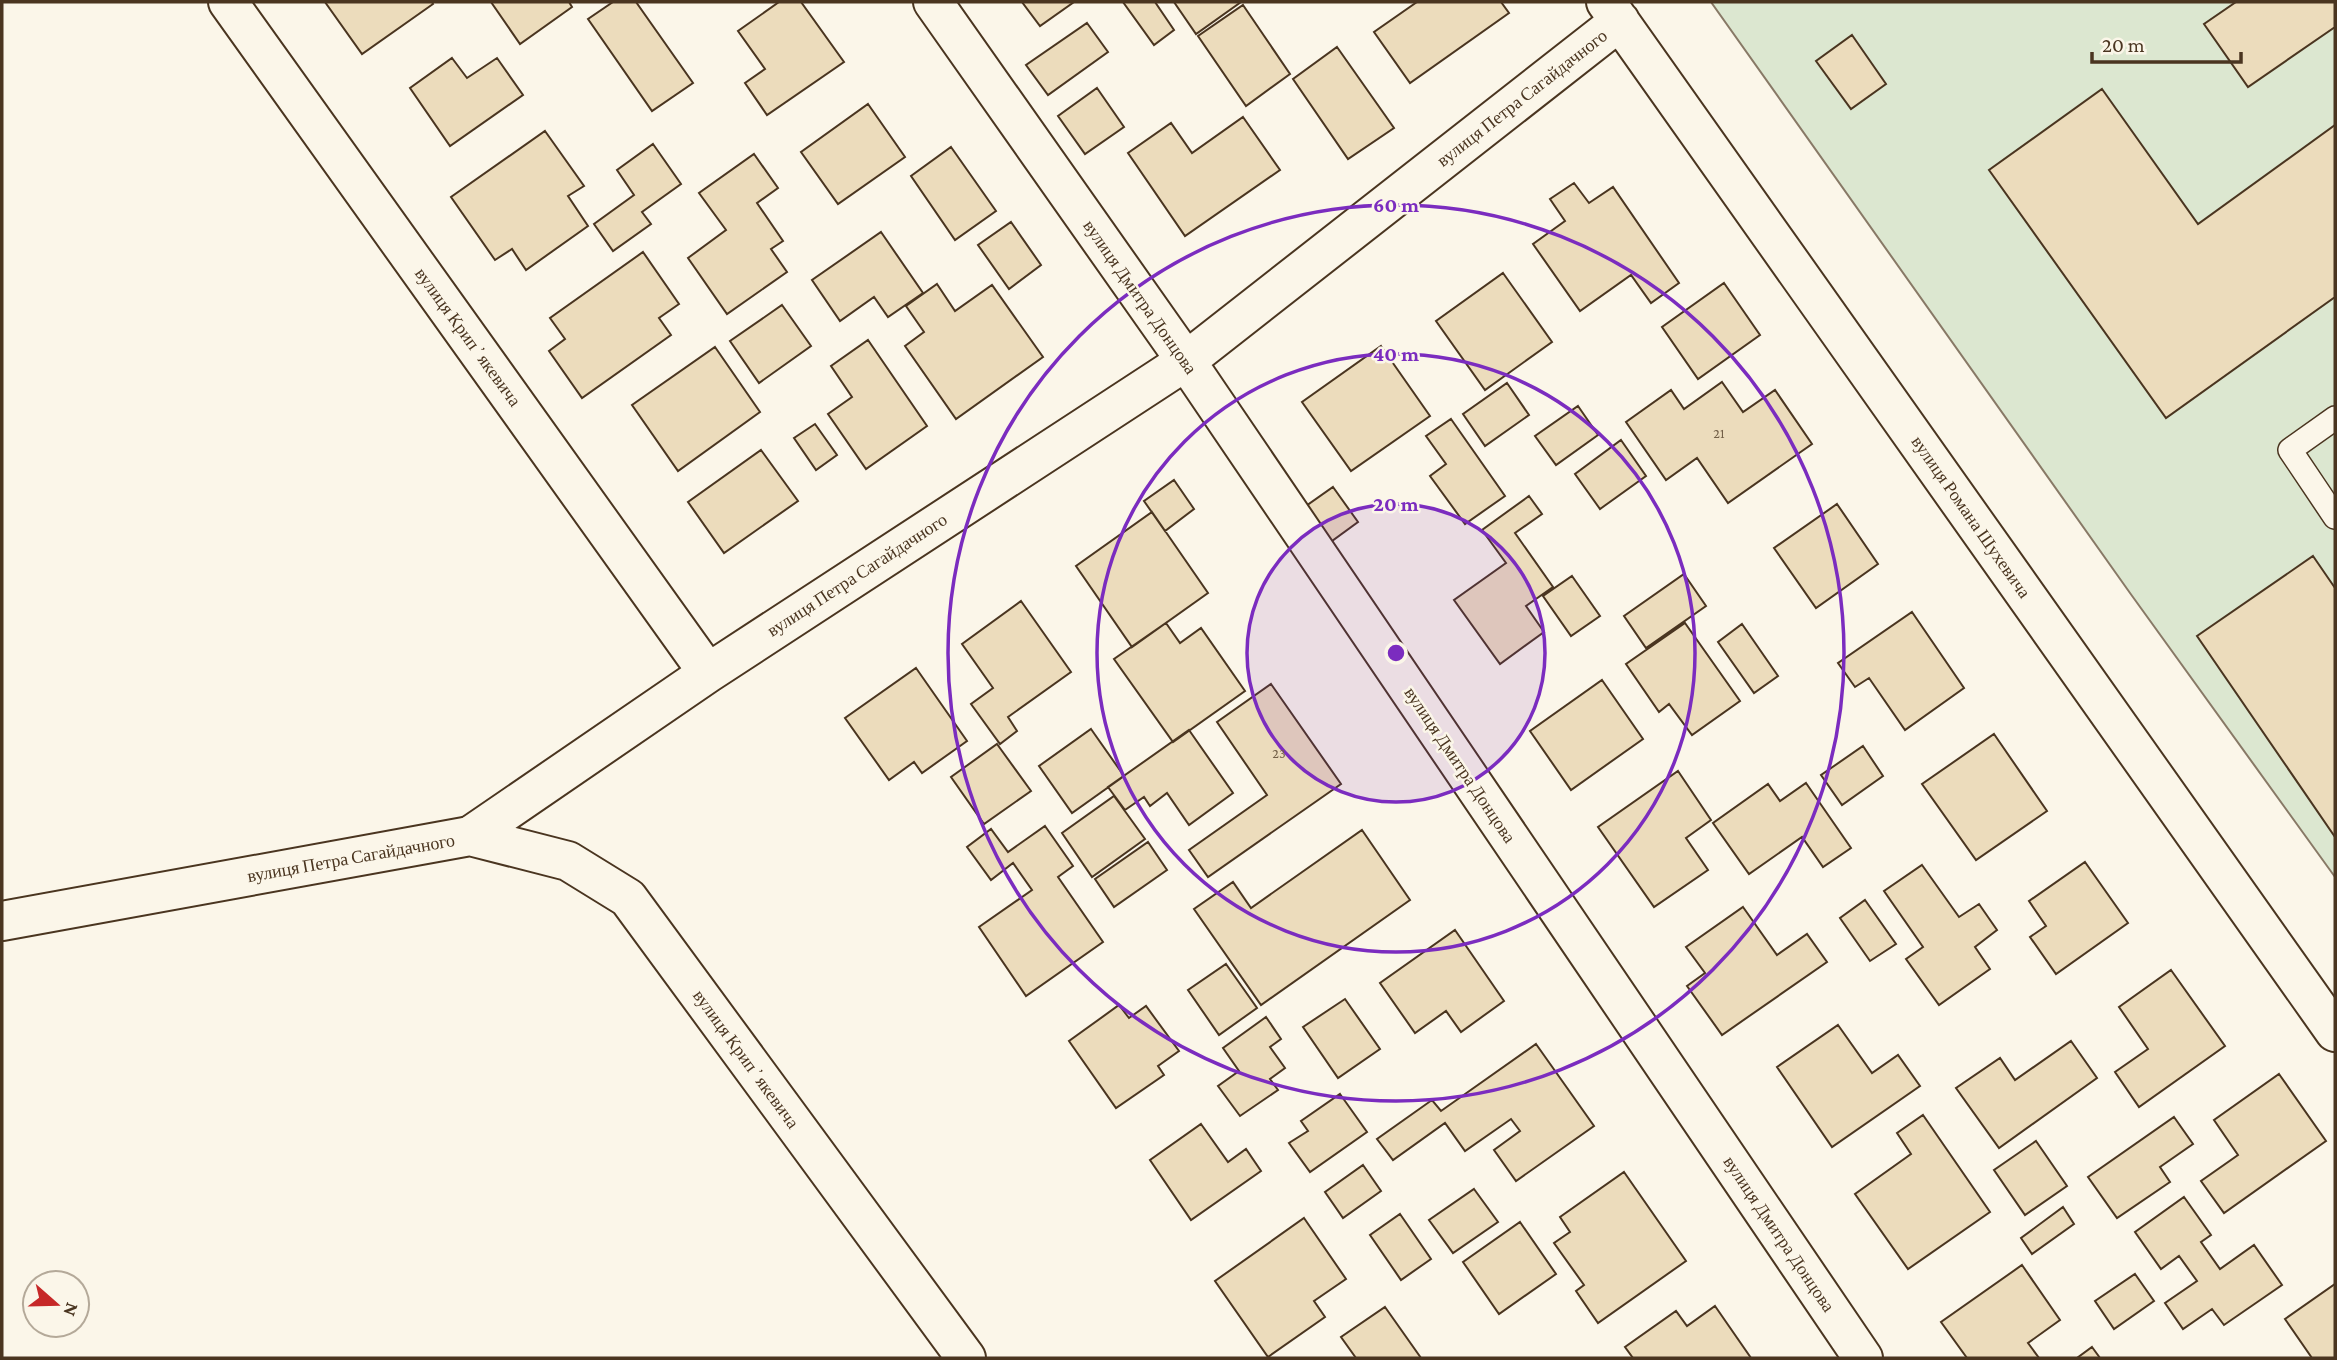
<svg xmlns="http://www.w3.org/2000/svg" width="2337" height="1360" viewBox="0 0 2337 1360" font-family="'Crimson Pro',serif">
<rect width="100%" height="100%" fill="#fbf6e9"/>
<!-- green -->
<path fill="#dce7d0" stroke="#887966" stroke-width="2" d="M 1711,2 L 2335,2 L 2335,877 L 2130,593 Z"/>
<!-- building -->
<path fill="#ecdcbc" stroke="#4a3520" stroke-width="2" d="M 325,2 L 432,2 L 433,4 L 362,54 Z
M 491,2 L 569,2 L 572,7 L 520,44 Z
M 613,2 L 636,2 L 693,83 L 652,111 L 588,19 Z
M 779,2 L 801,2 L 844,62 L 767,115 L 745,83 L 765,69 L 738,31 Z
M 1022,2 L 1074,2 L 1040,26 Z
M 1123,2 L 1155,2 L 1174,30 L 1154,45 Z
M 1174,2 L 1241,2 L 1196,34 Z
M 1417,2 L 1501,2 L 1509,13 L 1410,83 L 1374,32 Z
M 2236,2 L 2335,2 L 2335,27 L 2248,87 L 2204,24 Z
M 1243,5 L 1290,74 L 1246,106 L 1198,36 Z
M 1087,23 L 1108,52 L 1048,95 L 1026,65 Z
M 1852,35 L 1886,84 L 1851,109 L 1816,61 Z
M 1337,47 L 1394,128 L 1348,159 L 1293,79 Z
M 452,58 L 467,78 L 497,58 L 523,95 L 450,146 L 410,88 Z
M 1097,88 L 1124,127 L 1085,154 L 1058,116 Z
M 2102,89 L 2198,224 L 2335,125 L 2335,297 L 2166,418 L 1989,170 Z
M 868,104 L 905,157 L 838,204 L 801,152 Z
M 1243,117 L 1280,170 L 1185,236 L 1128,153 L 1171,123 L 1192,153 Z
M 545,131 L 584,186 L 568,196 L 588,226 L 526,270 L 512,249 L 495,260 L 451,197 Z
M 653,144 L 681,184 L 642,212 L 651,224 L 613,251 L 594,224 L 634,195 L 617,170 Z
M 951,147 L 996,211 L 955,240 L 911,176 Z
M 754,154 L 778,188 L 757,203 L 783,241 L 771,249 L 787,272 L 727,314 L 688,258 L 726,230 L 699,193 Z
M 1574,183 L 1589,203 L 1613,187 L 1679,283 L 1651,303 L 1631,275 L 1580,311 L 1533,244 L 1565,221 L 1550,199 Z
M 1011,222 L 1041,265 L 1009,289 L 978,245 Z
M 881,232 L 923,293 L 888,317 L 874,297 L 840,321 L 812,280 Z
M 643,252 L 679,304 L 659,318 L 671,335 L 582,398 L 549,351 L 565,339 L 550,318 Z
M 1503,273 L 1552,342 L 1485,390 L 1436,321 Z
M 1724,283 L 1760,335 L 1698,379 L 1662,327 Z
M 937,284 L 955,311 L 992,285 L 1043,357 L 956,419 L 905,346 L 924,332 L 906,306 Z
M 782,305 L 811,346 L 759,383 L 730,341 Z
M 868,340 L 927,426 L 866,469 L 828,414 L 852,397 L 831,366 Z
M 1381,346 L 1430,416 L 1351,471 L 1302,402 Z
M 715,347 L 760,412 L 678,471 L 632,405 Z
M 1722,382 L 1743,412 L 1775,390 L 1812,444 L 1728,503 L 1697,458 L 1666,480 L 1626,422 L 1671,390 L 1684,409 Z
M 1507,383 L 1529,415 L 1485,446 L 1463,414 Z
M 1578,406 L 1598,435 L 1556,465 L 1535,436 Z
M 1451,419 L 1505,496 L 1465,524 L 1430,476 L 1446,464 L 1426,436 Z
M 815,424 L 837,455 L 816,470 L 794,438 Z
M 1621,440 L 1646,476 L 1600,509 L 1575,474 Z
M 761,450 L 798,501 L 724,553 L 688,502 Z
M 1174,480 L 1194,509 L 1165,531 L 1144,501 Z
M 1333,487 L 1358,522 L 1321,549 L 1296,513 Z
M 1529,496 L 1542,514 L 1515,533 L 1553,587 L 1526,606 L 1544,632 L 1500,664 L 1454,600 L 1506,563 L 1482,530 Z
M 1837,504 L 1878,564 L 1816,608 L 1774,548 Z
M 1152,512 L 1208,593 L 1132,647 L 1076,566 Z
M 2313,556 L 2335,588 L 2335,837 L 2197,636 Z
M 1684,574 L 1706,606 L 1646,648 L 1624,616 Z
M 1572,576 L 1600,616 L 1571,636 L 1543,596 Z
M 1021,601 L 1071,672 L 1008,717 L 1017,731 L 1000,744 L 971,704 L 993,688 L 962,644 Z
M 1912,612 L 1964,688 L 1905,730 L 1869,678 L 1855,687 L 1838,663 Z
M 1166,623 L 1180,643 L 1201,628 L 1245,691 L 1173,742 L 1114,659 Z
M 1685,623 L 1740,701 L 1692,735 L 1669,704 L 1659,712 L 1626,664 Z
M 1742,624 L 1778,676 L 1754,693 L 1718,642 Z
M 916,668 L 967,741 L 922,773 L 914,762 L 889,780 L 845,718 Z
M 1602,680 L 1643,739 L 1571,790 L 1530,731 Z
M 1271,684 L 1341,784 L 1208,877 L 1189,850 L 1267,795 L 1217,722 Z
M 1091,729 L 1124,776 L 1072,813 L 1039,766 Z
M 1189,730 L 1233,793 L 1189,825 L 1167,793 L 1150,806 L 1144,797 L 1125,810 L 1108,787 Z
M 1994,734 L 2047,811 L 1976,860 L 1922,784 Z
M 997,744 L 1031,791 L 984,824 L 951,777 Z
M 1863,746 L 1883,776 L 1842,805 L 1821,775 Z
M 1678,771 L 1711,820 L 1686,838 L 1708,870 L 1654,907 L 1598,827 Z
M 1806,783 L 1851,848 L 1823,867 L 1802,837 L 1749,874 L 1713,823 L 1768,784 L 1780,801 Z
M 1114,796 L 1145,839 L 1092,877 L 1062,833 Z
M 1045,826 L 1073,866 L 1058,877 L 1103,942 L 1026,996 L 979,927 L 1032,890 L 1013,863 L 991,880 L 967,847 L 991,829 L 1008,852 Z
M 1362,830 L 1410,900 L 1261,1005 L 1194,909 L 1233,882 L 1251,908 Z
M 1148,842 L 1167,870 L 1114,907 L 1095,879 Z
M 2085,862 L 2128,923 L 2056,974 L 2030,937 L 2046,926 L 2029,901 Z
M 1922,865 L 1959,917 L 1979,904 L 1997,930 L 1975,947 L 1990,969 L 1939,1005 L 1906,959 L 1923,947 L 1884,891 Z
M 1865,900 L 1896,944 L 1870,961 L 1840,918 Z
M 1743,907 L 1777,955 L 1807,934 L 1827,962 L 1722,1035 L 1687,986 L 1705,973 L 1686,947 Z
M 1455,930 L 1504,1001 L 1461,1032 L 1446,1011 L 1415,1033 L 1380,983 Z
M 1226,964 L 1257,1008 L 1219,1035 L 1188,990 Z
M 2171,970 L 2225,1046 L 2139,1107 L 2115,1072 L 2148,1049 L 2119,1007 Z
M 1345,999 L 1380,1049 L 1338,1078 L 1303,1027 Z
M 1119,1005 L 1129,1018 L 1146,1006 L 1179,1051 L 1158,1066 L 1164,1075 L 1116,1108 L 1069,1041 Z
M 1266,1017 L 1281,1039 L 1270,1047 L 1285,1068 L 1270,1079 L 1278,1090 L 1240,1116 L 1218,1086 L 1239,1071 L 1223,1048 Z
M 1838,1025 L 1872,1073 L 1898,1055 L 1920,1086 L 1832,1147 L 1777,1067 Z
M 2071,1041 L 2097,1078 L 1999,1148 L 1956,1088 L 2000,1058 L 2015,1080 Z
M 1536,1044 L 1594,1126 L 1516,1181 L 1494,1150 L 1520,1131 L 1511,1119 L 1465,1151 L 1445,1123 L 1393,1160 L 1377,1139 L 1432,1100 L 1441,1111 Z
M 2279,1074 L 2326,1141 L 2224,1213 L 2201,1181 L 2238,1155 L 2214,1120 Z
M 1340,1094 L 1367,1132 L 1310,1172 L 1289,1143 L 1308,1131 L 1301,1121 Z
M 1923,1115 L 1990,1212 L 1908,1269 L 1855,1194 L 1911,1154 L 1897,1133 Z
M 2174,1117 L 2193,1144 L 2160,1167 L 2170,1182 L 2117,1218 L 2088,1177 Z
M 1201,1124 L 1228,1162 L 1246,1149 L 1261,1171 L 1191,1220 L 1150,1160 Z
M 2036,1141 L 2067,1186 L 2025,1215 L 1994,1170 Z
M 1363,1165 L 1381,1191 L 1343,1218 L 1325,1192 Z
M 1624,1172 L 1686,1261 L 1598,1323 L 1576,1291 L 1584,1285 L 1554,1243 L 1570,1232 L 1560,1217 Z
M 1474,1189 L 1498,1222 L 1453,1253 L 1429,1220 Z
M 2184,1197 L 2211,1235 L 2201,1242 L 2220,1269 L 2254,1245 L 2282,1285 L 2224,1325 L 2212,1309 L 2183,1329 L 2165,1303 L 2197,1281 L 2179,1256 L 2161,1269 L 2135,1232 Z
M 2063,1207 L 2074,1224 L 2032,1254 L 2021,1238 Z
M 1400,1214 L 1431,1259 L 1401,1280 L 1370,1235 Z
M 1304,1218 L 1346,1279 L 1314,1301 L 1325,1317 L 1268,1357 L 1215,1281 Z
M 1520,1222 L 1556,1274 L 1499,1314 L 1463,1262 Z
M 2022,1265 L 2060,1320 L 2028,1343 L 2039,1358 L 1967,1358 L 1941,1322 Z
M 2135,1274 L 2154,1301 L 2114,1329 L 2095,1301 Z
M 2335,1284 L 2335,1358 L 2312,1358 L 2285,1319 Z
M 1715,1306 L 1751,1358 L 1633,1358 L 1625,1347 L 1676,1311 L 1687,1326 Z
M 1385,1307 L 1421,1358 L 1356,1358 L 1341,1337 Z
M 2092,1347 L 2100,1358 L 2077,1358 Z"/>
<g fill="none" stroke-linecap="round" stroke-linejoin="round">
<!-- service casing -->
<g stroke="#4a3520" stroke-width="26">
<path id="service" d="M 2335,418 L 2290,450 L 2335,517"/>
</g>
<!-- minor casing -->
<g stroke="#4a3520" stroke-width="42">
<path id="minor" d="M 228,2 L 708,673
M 933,2 L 1186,361 L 1863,1358
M 1606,2 L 2335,1032
M 470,836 L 708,673 L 1186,361 L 1620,21"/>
</g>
<!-- primary casing -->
<g stroke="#4a3520" stroke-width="42">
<path id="primary" d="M 2,921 L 470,836 L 568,861 L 628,898 L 966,1358"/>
</g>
<!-- service -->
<use href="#service" stroke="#fbf6e9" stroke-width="23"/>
<!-- minor -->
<use href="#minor" stroke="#fbf6e9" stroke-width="38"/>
<!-- primary -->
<use href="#primary" stroke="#fbf6e9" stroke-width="38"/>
</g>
<!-- distance rings -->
<circle cx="1396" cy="653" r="149" fill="#7b2cbf" fill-opacity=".12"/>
<g fill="none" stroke="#7b2cbf" stroke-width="3.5">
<circle cx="1396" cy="653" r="149"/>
<circle cx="1396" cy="653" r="299"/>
<circle cx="1396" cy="653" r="448"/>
</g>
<g text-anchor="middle" stroke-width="5" stroke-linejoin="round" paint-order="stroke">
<!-- number labels -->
<g font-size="14" fill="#725f47">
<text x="1719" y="438">21</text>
<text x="1279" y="758">23</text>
</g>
<!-- street labels -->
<g font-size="18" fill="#4a3520" stroke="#fbf6e9">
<text transform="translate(1522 98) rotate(-38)" y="6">вулиця Петра Сагайдачного</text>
<text transform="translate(1140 297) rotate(55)" y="6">вулиця Дмитра Донцова</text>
<text transform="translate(468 337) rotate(54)" y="6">вулиця Крипʼякевича</text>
<text transform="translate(1971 517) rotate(55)" y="6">вулиця Романа Шухевича</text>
<text transform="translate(857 575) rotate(-33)" y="6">вулиця Петра Сагайдачного</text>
<text transform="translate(1460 765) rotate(56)" y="6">вулиця Дмитра Донцова</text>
<text transform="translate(351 858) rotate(-10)" y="6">вулиця Петра Сагайдачного</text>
<text transform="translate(746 1059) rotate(54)" y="6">вулиця Крипʼякевича</text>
<text transform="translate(1779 1234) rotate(56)" y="6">вулиця Дмитра Донцова</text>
</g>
</g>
<circle cx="1396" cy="653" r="10" fill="#7b2cbf" stroke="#fbf6e9" stroke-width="3.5"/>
<g font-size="21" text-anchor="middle" font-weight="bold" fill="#7b2cbf" stroke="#fbf6e9" stroke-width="5" stroke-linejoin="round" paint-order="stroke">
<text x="1396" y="212">60 m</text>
<text x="1396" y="361">40 m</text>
<text x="1396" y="511">20 m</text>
</g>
<!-- border -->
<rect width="2337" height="1360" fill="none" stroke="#4a3520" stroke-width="7"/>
<!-- north arrow -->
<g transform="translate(56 1304) rotate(110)"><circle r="33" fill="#fbf6e9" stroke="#b4a999" stroke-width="2"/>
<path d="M0-5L12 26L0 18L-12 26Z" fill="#c62828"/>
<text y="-10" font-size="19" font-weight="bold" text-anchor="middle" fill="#4a3520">N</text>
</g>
<!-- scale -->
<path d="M2092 52v10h149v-10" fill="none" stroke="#4a3520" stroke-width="3.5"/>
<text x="2102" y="52" font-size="21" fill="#4a3520" stroke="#fbf6e9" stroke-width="5" paint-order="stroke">20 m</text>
</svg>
